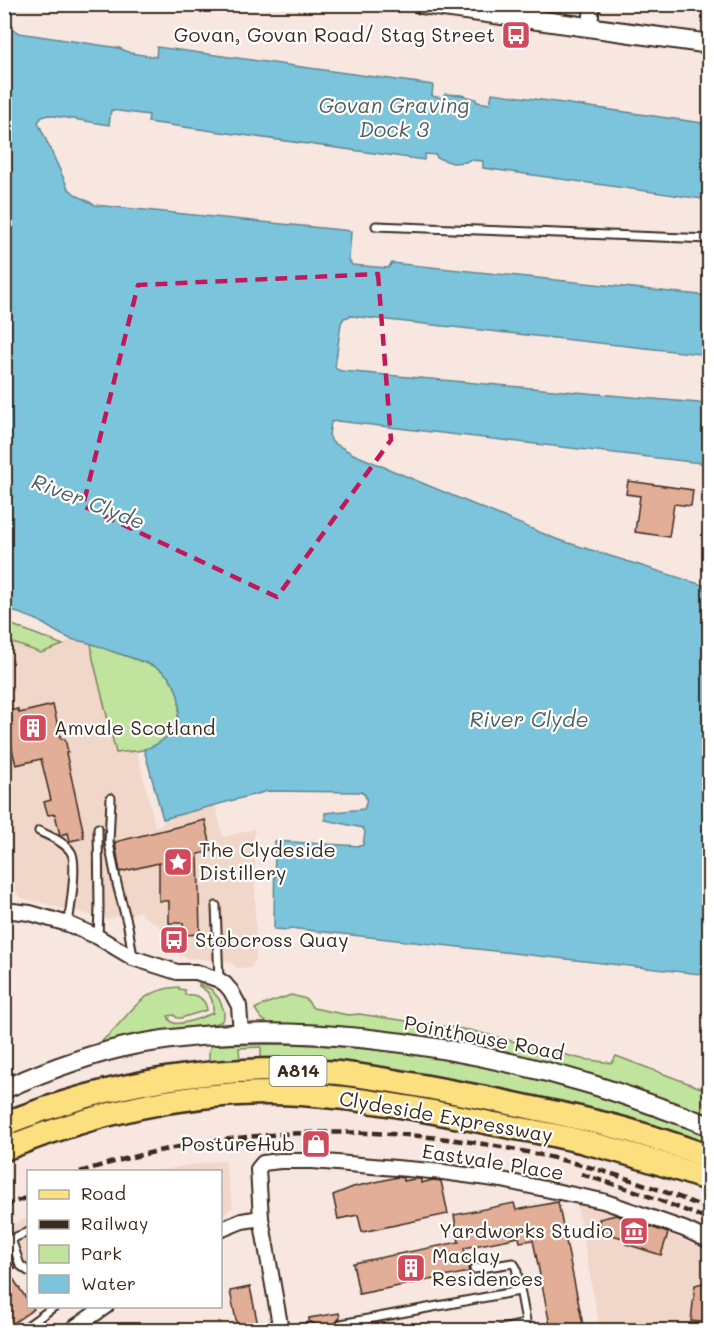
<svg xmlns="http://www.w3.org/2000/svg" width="714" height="1335" font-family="Mali,sans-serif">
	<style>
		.built { fill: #f1d6ca }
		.green { fill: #c0e39d; stroke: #7e865e; stroke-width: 1.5 }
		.water { fill: #7bc4dc; stroke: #618690; stroke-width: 1.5 }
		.building { fill: #e3ae98; stroke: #3b2a1e; stroke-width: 1.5 }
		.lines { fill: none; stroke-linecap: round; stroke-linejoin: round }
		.service-casing { stroke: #3b2a1e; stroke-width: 11 }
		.minor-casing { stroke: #3b2a1e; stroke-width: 18 }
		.tertiary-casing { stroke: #3b2a1e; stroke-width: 22 }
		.primary-casing { stroke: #3b2a1e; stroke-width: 27 }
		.service { stroke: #fff; stroke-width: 7 }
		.minor { stroke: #fff; stroke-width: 14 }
		.tertiary { stroke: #fff; stroke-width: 18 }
		.primary { stroke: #fce080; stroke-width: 22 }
		.rail { stroke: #3b2a1e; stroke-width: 4.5; stroke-dasharray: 9 4.5; stroke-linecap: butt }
		.marked { fill: none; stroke: #c2185b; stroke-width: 4.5; stroke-dasharray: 12 8; stroke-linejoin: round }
		.labels { text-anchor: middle; stroke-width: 4.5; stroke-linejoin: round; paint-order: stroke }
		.shield { fill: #fff; stroke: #766a62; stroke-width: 1.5 }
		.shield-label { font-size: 18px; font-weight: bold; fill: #3b2a1e }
		.poi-label { font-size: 20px; fill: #3b2a1e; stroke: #fff; text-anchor: start }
		.street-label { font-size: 20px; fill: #3b2a1e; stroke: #fff }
		.water-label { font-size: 21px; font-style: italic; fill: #516060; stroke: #fff }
	</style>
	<rect width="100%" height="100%" fill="#f7e7e0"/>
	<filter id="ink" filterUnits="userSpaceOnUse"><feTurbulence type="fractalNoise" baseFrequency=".0167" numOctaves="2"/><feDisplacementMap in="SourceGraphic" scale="12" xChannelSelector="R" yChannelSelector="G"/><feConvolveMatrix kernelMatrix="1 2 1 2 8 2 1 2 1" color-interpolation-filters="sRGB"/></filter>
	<g filter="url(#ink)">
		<g class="built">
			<path d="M70,639l21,4 2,16 23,94 21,-2 18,75 9,-2 -1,-5 52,-14 8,32 31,-8 2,129 -5,10h-14l-8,-7 -42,-3 -9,-5 -19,-27 -15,-10 -4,-5 -33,8 -85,-21 -6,-7 -3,-13 -1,-72 -8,-38v-128l37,13 22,-8z"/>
			<path d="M225,1160l8,48 -12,8 -1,-44 -60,-1 18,-4z"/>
			<path d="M576,1200l93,29 -1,5 34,14 7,5v77h-109z"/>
			<path d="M28,1217v59l-23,-37v-11z"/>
		</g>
		<g class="green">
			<path d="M5,622l58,23 -22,8 -36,-13z"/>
			<path d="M91,643l65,24c30,16 32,60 1,78 -13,7 -27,6 -41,8l-23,-94z"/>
			<path d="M199,984l12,5 8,10 5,12v6l-3,5 -16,4 -23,2 -46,7 -39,10c31,-22 37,-56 82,-58v2l6,1v5c11,-1 20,2 22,15l-26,8h-4l-3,-3 -6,1c2,4 2,6 6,7 8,3 31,-7 39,-10 1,-13 -3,-21 -14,-27z"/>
			<path d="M291,995l15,4 7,9 35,7 11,-1 110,16 113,29 30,4 4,-7 93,35v27l-204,-65 -37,-8 -36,-7 -74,-8 -88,-5 -9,-7 -6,-9c11,-7 24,-9 36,-14z"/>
			<path d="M291,1044c93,3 185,17 275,42 46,13 90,30 135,46l5,6 3,1v7l-298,-74 -35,-6 -27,-2 -88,-3v-14l-22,1 1,13 -31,1v-12l3,-5z"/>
		</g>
		<path class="water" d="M4,25l15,8 100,15 11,5 26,4 1,-10 276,38 -1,11 10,2 3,-4 16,1 15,4 1,3 13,2 2,-11 217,31v76l-226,-32v-7l-14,-1 -3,2 -13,1 -16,-5 -1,-3 -11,-1 -1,6 -276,-38 1,-7 -38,-5 -2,15 -61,-10 -6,2 -4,5 30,66 8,7 19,10 256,26 -2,29 3,5 36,3 4,-5 317,33v59l-358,-39 -7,2 -3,5 -6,44 3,3 4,1 367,33v60l-372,-43 -6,1 -2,13 3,7 21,12 203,85 153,48v388l-420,-47 -1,2 -14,-1 1,-88 85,5 3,-1 2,-13 -2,-4 -38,-8v-7l39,-4c3,-6 4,-14 -3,-17l-93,-1 -105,28 -19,-70c16,-4 27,-13 33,-29 6,-17 0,-38 -15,-49 -14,-10 -35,-14 -51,-20 -7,-2 -14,-6 -22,-8 -6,-2 -12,-2 -18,-4 -13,-4 -24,-14 -36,-20 -10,-4 -21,-7 -30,-11z"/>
		<g class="building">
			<path d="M628,481l65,9 -2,16 -17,-2 -5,33 -34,-5 5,-36 -14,-2z"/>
			<path d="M53,705l8,34h4l3,13 -2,1 17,77h-1l2,8 -14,3 -2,-8 -8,2 -5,-21 -7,1 -4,-13 7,-2 -10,-41 -25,6 -12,-48v-5l14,-3 1,4z"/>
			<path d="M205,820l7,31 -14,3 2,80 -16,1 -1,-12h-14v-22h-10v-38l-39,9 -5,-30z"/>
			<path d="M398,1177l6,1v3l10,-2h7v4l12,-3 8,1 7,33 -86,18 -4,-17 -20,4 -5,-24 20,-8z"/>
			<path d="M558,1202l26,128h-33l-18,-90 -13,2 -1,-5 -55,11 5,24 -110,22 -6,-31 106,-21 -5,-27 60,-12 2,7z"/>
			<path d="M616,1215l52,18 -7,22 -35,-11 1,-5 -15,-4 -10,2 -3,-18z"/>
			<path d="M10,1254l5,14 -7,3 20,30v5h4l2,3 -30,20v-72z"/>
			<path d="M710,1281v42l-19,-2 4,-36z"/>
			<path d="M250,1287l9,43h-21l-8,-39z"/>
			<path d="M339,1313l1,5 -4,4v4l1,2 5,2h-28l1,-6 -6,-3v-3z"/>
		</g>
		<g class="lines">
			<g class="service-casing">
				<g id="service">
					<path d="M376,226l334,13"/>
					<path d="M111,798l-2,45 8,41 11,42 5,31"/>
					<path d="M39,831c10,5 26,11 32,21 7,11 -1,58 -3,72"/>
					<path d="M216,906l3,74"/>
					<path d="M98,937l1,-29 -1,-80"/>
					<path d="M28,1232l-17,7 9,26 8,6"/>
					<path d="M474,1269l39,-6 3,4 10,54 -2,3 -22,5"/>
					<path d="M341,1324l178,-33"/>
					<path d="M22,1330l33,-24"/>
					<path d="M288,1330l22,-3"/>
				</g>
			</g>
			<g class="minor-casing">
				<g id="minor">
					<path d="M590,27l2,-23"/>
					<path d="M4,910l26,3 38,11 30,13 35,21 44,14h19l23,8 6,4 6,7 8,15 2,28"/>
					<path d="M220,1230l22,-9 19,-3"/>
					<path d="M71,1330l35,-24"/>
					<path d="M281,1330l-20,-112 -3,-49 5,-6 17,-2h33l130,11 59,8 101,21 81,28 26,12"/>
				</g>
			</g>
			<g class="tertiary-casing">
				<g id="tertiary">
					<path d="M422,4l288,40"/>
					<path d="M4,1089c43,-19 88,-36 134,-45 144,-26 312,-2 452,40 40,12 80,27 120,42"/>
				</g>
			</g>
			<g class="primary-casing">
				<g id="primary">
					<path d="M4,1124c106,-42 221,-62 334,-51 53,6 105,17 157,27 32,7 65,13 97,21 40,9 79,22 118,36"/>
					<path d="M4,1149c95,-38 195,-61 297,-55 62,4 124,16 184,28 34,7 69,12 103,21 41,10 82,23 122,37"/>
				</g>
			</g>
			<use href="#service" class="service"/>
			<use href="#minor" class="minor"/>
			<use href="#tertiary" class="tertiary"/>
			<use href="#primary" class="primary"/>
			<g class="rail">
				<path d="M80,1172c204,-66 434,-47 630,38"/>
				<path d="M581,1174l57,18 72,28"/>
				<path d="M4,1206l24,-9"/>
			</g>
		</g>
	</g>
	<path class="marked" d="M378,274l13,166 -114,157 -194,-91 55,-221z"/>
	<defs>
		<g id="bus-square" transform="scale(1.5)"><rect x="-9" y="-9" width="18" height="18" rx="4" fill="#d1495b" stroke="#fff"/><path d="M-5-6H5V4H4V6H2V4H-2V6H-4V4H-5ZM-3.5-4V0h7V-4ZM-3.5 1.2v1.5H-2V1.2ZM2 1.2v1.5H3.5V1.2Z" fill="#fff"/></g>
		<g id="building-square" transform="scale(1.5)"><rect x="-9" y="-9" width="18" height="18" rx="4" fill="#d1495b" stroke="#fff"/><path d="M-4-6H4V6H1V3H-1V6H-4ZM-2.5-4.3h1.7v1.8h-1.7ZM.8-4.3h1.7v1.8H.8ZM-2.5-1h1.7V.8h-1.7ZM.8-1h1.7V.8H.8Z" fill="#fff"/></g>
		<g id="sight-square" transform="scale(1.5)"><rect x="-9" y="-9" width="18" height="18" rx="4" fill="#d1495b" stroke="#fff"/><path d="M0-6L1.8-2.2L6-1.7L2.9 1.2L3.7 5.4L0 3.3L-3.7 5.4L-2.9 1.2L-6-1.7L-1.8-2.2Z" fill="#fff"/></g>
		<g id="shop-square" transform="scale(1.5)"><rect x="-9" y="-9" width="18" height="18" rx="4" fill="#d1495b" stroke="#fff"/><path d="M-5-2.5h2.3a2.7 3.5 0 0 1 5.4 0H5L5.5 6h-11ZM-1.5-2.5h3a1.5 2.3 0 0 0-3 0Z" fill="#fff"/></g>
		<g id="museum-square" transform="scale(1.5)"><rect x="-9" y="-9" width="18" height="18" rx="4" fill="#d1495b" stroke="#fff"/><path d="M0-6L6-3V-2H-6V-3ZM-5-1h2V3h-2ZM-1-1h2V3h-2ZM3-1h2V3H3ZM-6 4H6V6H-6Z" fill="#fff"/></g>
	</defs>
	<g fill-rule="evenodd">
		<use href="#bus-square" x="516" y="35"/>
		<use href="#building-square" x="33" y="728"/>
		<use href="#sight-square" x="178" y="862"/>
		<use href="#bus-square" x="174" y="940"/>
		<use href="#shop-square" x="316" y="1144"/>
		<use href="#museum-square" x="634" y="1231"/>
		<use href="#building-square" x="411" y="1268"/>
	</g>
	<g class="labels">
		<rect class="shield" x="269.5" y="1056" width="57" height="30" rx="4.5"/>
		<g class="shield-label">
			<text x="298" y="1077">A814</text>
		</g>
		<g class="poi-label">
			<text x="495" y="42" text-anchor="end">Govan, Govan Road/ Stag Street</text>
			<text x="54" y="735">Amvale Scotland</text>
			<text x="199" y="857">The Clydeside<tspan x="199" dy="23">Distillery</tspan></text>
			<text x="195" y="947">Stobcross Quay</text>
			<text x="295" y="1151" text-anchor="end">PostureHub</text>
			<text x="613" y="1238" text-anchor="end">Yardworks Studio</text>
			<text x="432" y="1263">Maclay<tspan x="432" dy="23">Residences</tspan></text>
		</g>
		<g class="street-label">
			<text transform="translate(484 1038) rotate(11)" y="7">Pointhouse Road</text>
			<text transform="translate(446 1117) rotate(10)" y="7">Clydeside Expressway</text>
			<text transform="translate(493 1162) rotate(9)" y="7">Eastvale Place</text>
		</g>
		<g class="water-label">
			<text x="394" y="113">Govan Graving<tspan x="394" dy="24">Dock 3</tspan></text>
			<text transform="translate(88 502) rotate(21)" y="7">River Clyde</text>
			<text x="529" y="727">River Clyde</text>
		</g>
	</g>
	<rect width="714" height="1335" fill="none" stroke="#fff" stroke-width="24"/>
	<rect x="12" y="12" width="690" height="1311" fill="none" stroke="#3b2a1e" stroke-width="2" filter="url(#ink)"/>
	<rect x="27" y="1170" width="195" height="138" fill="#ffffff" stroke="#b1aaa5" stroke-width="1.5"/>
	<rect x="39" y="1190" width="30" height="9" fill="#fce080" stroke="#b1aaa5" stroke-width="1.5"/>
	<text x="81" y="1200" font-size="18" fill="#3b2a1e">Road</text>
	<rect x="39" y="1220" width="30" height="9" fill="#3b2a1e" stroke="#b1aaa5" stroke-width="1.5"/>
	<text x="81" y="1230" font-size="18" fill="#3b2a1e">Railway</text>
	<rect x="39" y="1245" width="30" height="18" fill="#c0e39d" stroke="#b1aaa5" stroke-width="1.5"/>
	<text x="81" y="1260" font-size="18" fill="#3b2a1e">Park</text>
	<rect x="39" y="1275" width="30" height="18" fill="#7bc4dc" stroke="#b1aaa5" stroke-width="1.5"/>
	<text x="81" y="1290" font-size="18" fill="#3b2a1e">Water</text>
</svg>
